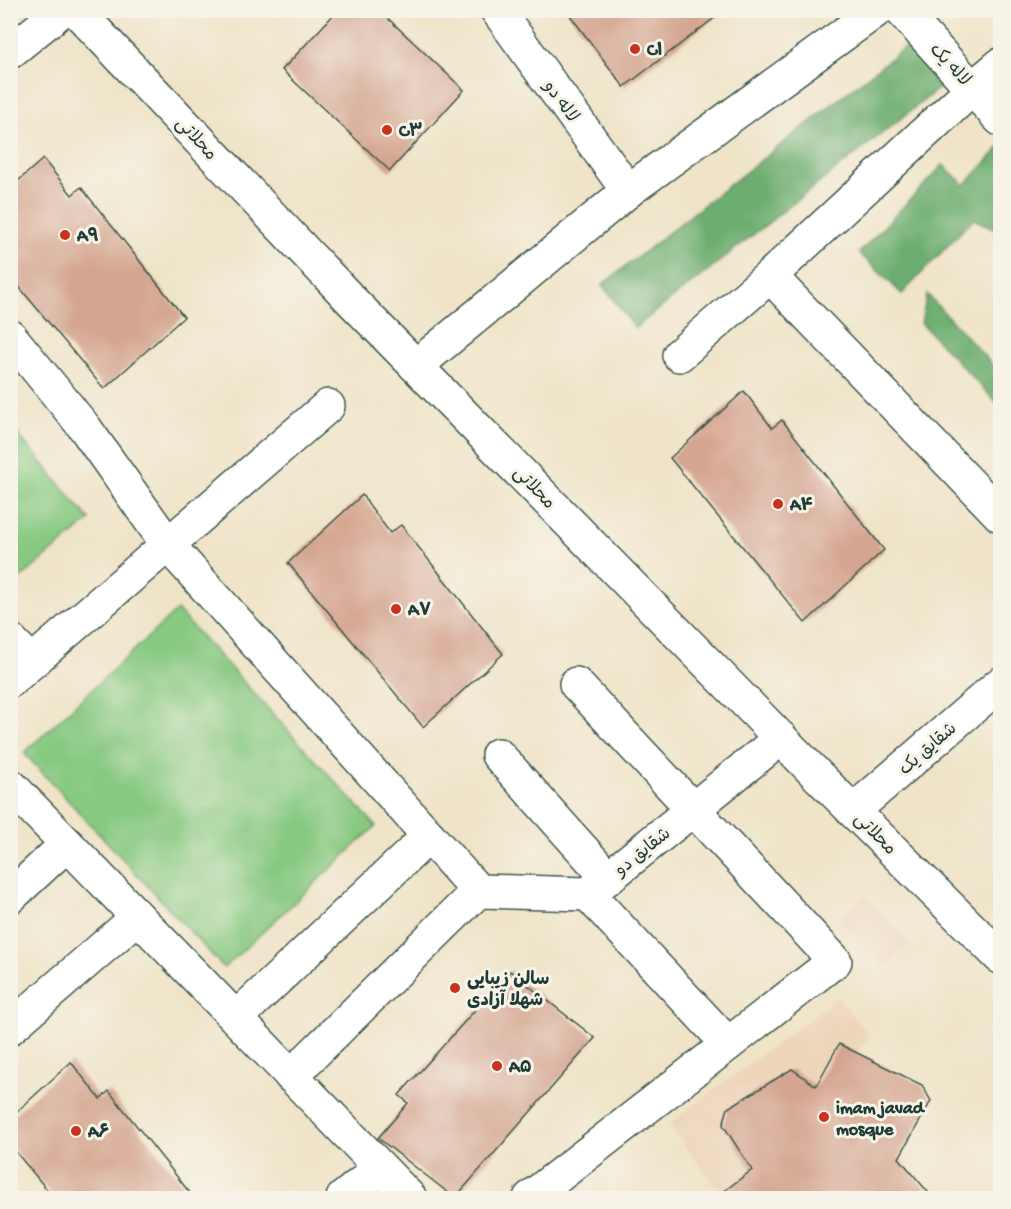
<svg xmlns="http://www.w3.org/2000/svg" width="1011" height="1209" font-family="'Gochi Hand','Playpen Sans Arabic',sans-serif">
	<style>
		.built { fill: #eed6bb }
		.green { fill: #87c981; stroke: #53835a; stroke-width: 1.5 }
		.forest { fill: #6dad6f; stroke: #467552; stroke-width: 1.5 }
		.building { fill: #d4a590 }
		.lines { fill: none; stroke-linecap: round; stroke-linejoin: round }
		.street-casing { stroke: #3e564a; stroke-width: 36 }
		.secondary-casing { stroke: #3e564a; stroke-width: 36 }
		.street { stroke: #fff; stroke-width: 33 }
		.secondary { stroke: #fff; stroke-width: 33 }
		.poi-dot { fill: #c8321e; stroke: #f7f3e8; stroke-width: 2 }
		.labels { text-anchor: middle; stroke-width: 6; stroke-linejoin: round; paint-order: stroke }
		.poi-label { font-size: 18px; font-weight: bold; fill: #1f3d34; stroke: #f7f3e8; text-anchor: start }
		.street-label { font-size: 18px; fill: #1f3d34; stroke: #f7f3e8 }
	</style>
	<rect width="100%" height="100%" fill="#f7f3e8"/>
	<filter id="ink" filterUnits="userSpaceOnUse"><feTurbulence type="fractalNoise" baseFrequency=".0167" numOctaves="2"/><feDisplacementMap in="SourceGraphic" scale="12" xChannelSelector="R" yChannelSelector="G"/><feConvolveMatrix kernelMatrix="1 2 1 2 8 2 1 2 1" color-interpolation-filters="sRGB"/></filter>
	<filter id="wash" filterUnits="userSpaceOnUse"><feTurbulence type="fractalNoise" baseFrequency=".008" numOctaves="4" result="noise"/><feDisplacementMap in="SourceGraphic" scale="24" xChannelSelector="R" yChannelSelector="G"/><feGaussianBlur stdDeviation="1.35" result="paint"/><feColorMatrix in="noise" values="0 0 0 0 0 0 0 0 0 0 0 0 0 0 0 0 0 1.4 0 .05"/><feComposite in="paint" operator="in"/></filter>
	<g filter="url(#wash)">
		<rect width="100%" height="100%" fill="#efe4c8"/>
		<g class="built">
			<path d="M864,895l45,49 -25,24 -45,-48z"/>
			<path d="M838,997l31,38 -11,18 -19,-8 -23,41 -24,-17 -64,39 -5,17 29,45 -31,23 -46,-60 -5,-10z"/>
		</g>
		<g class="green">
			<path d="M10,425l80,95 -79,66h-1z"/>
			<path d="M177,610l199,216 -152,142 -200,-215z"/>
		</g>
		<g class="forest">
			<path d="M914,40l33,42 -312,246 -33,-43z"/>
			<path d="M1000,147v84l-27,-12 -71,75 -43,-41 84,-88 22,20z"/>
			<path d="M927,294l73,79v33l-79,-83z"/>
		</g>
		<g id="blocks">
			<g class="building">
				<path d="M338,10h41l85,80 -74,81 -108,-101z"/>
				<path d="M566,10h159l-101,77z"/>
				<path d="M43,159l29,36 9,-8 103,130 -80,72 -94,-113v-88z"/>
				<path d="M744,391l28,37 10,-8 102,130 -79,73 -135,-165z"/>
				<path d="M362,495l28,38 11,-8 102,129 -80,73 -135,-164z"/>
				<path d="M510,971l85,67 -140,160 -77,-60 30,-35 -9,-8z"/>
				<path d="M839,1044l83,41 9,16 -32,57 34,40h-218l37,-28 -29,-45 5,-17 64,-39 24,17z"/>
				<path d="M71,1062l29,37 9,-8 85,107h-140l-44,-53v-27z"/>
			</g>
		</g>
	</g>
	<g filter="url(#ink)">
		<use href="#blocks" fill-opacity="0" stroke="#3e564a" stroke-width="1.5"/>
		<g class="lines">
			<g class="street-casing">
				<g id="street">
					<path d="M497,10l131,181"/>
					<path d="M901,10l99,109"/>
					<path d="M10,52l52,-42"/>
					<path d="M770,276l230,239"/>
					<path d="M10,336l75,92 83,117 310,346"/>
					<path d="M679,355l91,-79 203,-188 27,-23"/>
					<path d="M416,366l212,-175 249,-181"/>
					<path d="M10,640l22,22"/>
					<path d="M10,681l318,-275"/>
					<path d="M498,755l110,123"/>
					<path d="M10,785l400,413"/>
					<path d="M853,811l147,-127"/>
					<path d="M478,891l110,3 193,-156"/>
					<path d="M588,894l140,150"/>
					<path d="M10,897l57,-53"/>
					<path d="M236,1018l193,-182"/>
					<path d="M10,1028l128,-111"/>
					<path d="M291,1076l187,-185"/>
					<path d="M343,1198l37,-30"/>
					<path d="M530,1198l305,-237 -259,-277"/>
				</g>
			</g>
			<g class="secondary-casing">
				<path id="secondary" d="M76,10l276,291 463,472 185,184"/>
			</g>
			<use href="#street" class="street"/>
			<use href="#secondary" class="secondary"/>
		</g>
	</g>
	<g class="poi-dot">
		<circle cx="635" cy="49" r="6"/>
		<circle cx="387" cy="130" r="6"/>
		<circle cx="65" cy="235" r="6"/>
		<circle cx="778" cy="504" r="6"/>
		<circle cx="396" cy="609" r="6"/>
		<circle cx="455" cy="988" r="6"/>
		<circle cx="497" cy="1066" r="6"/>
		<circle cx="824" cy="1117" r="6"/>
		<circle cx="76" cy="1131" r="6"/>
	</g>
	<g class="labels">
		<g class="poi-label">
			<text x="647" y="55">C۱</text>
			<text x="399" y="136">C۳</text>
			<text x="77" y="241">A۹</text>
			<text x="790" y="510">A۴</text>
			<text x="408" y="615">A۷</text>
			<text x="467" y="984">سالن زیبایی<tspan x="467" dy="21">شهلا آزادی</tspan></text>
			<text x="509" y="1072">A۵</text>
			<text x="836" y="1113">imam javad<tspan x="836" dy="21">mosque</tspan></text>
			<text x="88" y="1137">A۶</text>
		</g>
		<g class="street-label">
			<text transform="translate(951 64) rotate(47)" y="6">لاله یک</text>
			<text transform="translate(562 101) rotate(54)" y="6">لاله دو</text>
			<text transform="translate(197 138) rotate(47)" y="6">محلاتی</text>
			<text transform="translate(535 487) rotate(46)" y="6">محلاتی</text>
			<text transform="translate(927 748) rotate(-41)" y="6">شقایق یک</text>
			<text transform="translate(876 833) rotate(45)" y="6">محلاتی</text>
			<text transform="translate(642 851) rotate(-39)" y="6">شقایق دو</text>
		</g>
	</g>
	<rect width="1011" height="1209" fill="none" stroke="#f7f3e8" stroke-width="36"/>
</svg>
